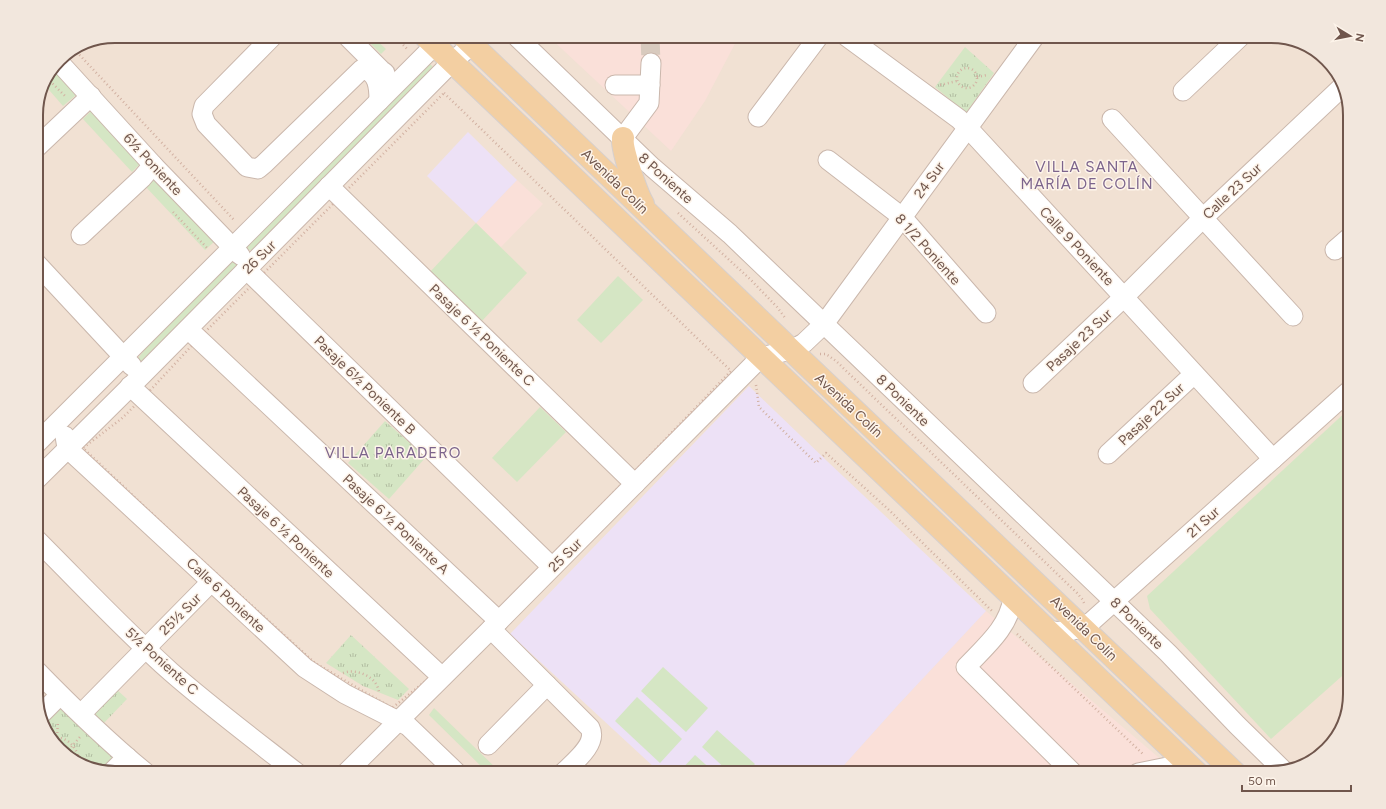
<svg xmlns="http://www.w3.org/2000/svg" width="1386" height="809" font-family="Figtree,sans-serif">
	<style>
		.residential { fill: #f1e1d3 }
		.commercial { fill: #fae0d9 }
		.education { fill: #ede1f6 }
		.grass { fill: #d5e6c4 }
		.park { fill: url(#park-tufts) }
		.lines { fill: none; stroke-linecap: round; stroke-linejoin: round }
		.minor-tunnel { stroke: #d8cabe; stroke-width: 19; stroke-dasharray: 19 10; stroke-linecap: butt }
		.minor-casing { stroke: #cab7ac; stroke-width: 21 }
		.major-casing { stroke: #d7d0cd; stroke-width: 24 }
		.path { stroke: #d2b1a2; stroke-width: 2.5; stroke-dasharray: 1 3; stroke-linecap: butt }
		.minor { stroke: #fff; stroke-width: 19 }
		.major { stroke: #f3cfa2; stroke-width: 22 }
		.labels { text-anchor: middle; stroke-width: 3; stroke-linejoin: round; paint-order: stroke }
		.street-label { font-size: 14px; fill: #70564c; stroke: #fdf4ea }
		.neighbourhood-label { font-size: 15px; letter-spacing: 1px; fill: #7c648c; stroke: #fdf4ea }
		.rim { fill: none; stroke: #70564c; stroke-width: 2 }
	</style>
	<defs>
		<pattern id="park-tufts" width="24" height="20" patternUnits="userSpaceOnUse"><rect width="24" height="20" fill="#d5e6c4"/><path d="M3 7l-1-3M5 7V3M7 7l1-3M15 17l-1-3M17 17v-4M19 17l1-3" fill="none" stroke="#b1bda1"/></pattern>
	</defs>
	<rect width="100%" height="100%" fill="#faf0e4"/>
	<path class="residential" d="M115,36h1156l39,11 27,24 13,39v584l-11,39 -28,29 -40,11h-1156l-39,-11 -27,-24 -13,-39v-589l6,-25 17,-26 26,-17z"/>
	<g class="commercial">
		<path d="M548,36h191l-34,65 -34,50z"/>
		<path d="M517,180l26,24 -42,43 -25,-24z"/>
		<path d="M986,611l191,162h-340l62,-69z"/>
	</g>
	<g class="education">
		<path d="M468,132l49,48 -41,43 -49,-47z"/>
		<path d="M749,386l78,75 159,150 -87,93 -62,69h-186l4,-5 -145,-134z"/>
	</g>
	<g class="grass">
		<path d="M363,36h9l14,13 -5,5z"/>
		<path d="M429,63l4,4 -7,11 -174,172h-5l-2,-7z"/>
		<path d="M53,69l23,26 -13,11 -20,-23z"/>
		<path d="M92,110l49,53 -9,9 -49,-53z"/>
		<path d="M156,177l59,64 -10,9 -60,-64z"/>
		<path d="M476,223l51,50 -46,49 -52,-49z"/>
		<path d="M231,258l8,2 2,8 -102,98 -1,-8 32,-40z"/>
		<path d="M618,276l25,24 -42,43 -24,-23z"/>
		<path d="M540,407l26,25 -49,50 -25,-24z"/>
		<path d="M1350,408v261l-79,70 -121,-130 -3,-13z"/>
		<path d="M663,667l45,41 -22,24 -45,-41z"/>
		<path d="M637,697l45,42 -22,24 -45,-42z"/>
		<path d="M434,708l67,65h-13l-59,-58z"/>
		<path d="M717,730l38,34 -9,9h-16l-28,-26z"/>
		<path d="M695,755l20,18h-34l-2,-1z"/>
	</g>
	<g class="park">
		<path d="M965,47l29,26 -28,40 -31,-26z"/>
		<path d="M385,421l41,36 -37,42 -41,-36z"/>
		<path d="M351,635l58,54 -11,11 -35,-14 -37,-23z"/>
		<path d="M115,688l12,11 -25,26 -12,-13z"/>
		<path d="M61,707l55,51 -12,12 -28,-8 -27,-24 -4,-14z"/>
	</g>
	<g class="lines">
		<path class="minor-tunnel" d="M650,36l1,27"/>
		<g class="minor-casing">
			<g id="minor">
				<path d="M273,36l-69,70 -2,8 4,10 41,43 11,2 6,-5 98,-95c16,3 17,18 17,32"/>
				<path d="M347,36l34,34 4,3"/>
				<path d="M516,36l136,131 78,67 438,419 69,72 46,45"/>
				<path d="M846,36l113,83 9,9 305,331"/>
				<path d="M58,61l95,104 87,90"/>
				<path d="M615,85h35"/>
				<path d="M1183,91l58,-55"/>
				<path d="M758,117l61,-81"/>
				<path d="M1112,119l181,197"/>
				<path d="M623,138l26,-35 2,-40"/>
				<path d="M36,148l55,-52"/>
				<path d="M828,160l74,57 84,96"/>
				<path d="M329,186l306,298"/>
				<path d="M81,235l61,-57 11,-13"/>
				<path d="M1335,250l15,-13"/>
				<path d="M36,263l96,103"/>
				<path d="M246,269l306,298"/>
				<path d="M188,329l311,292"/>
				<path d="M1033,383l91,-86 79,-79 139,-131"/>
				<path d="M130,386l312,291"/>
				<path d="M65,436l2,12 238,220 40,26 63,32 49,47"/>
				<path d="M36,444l408,-408"/>
				<path d="M1108,454l86,-80"/>
				<path d="M36,480l106,-105 310,-313 30,-26"/>
				<path d="M36,539c45,45 88,91 135,133 40,35 84,68 126,101"/>
				<path d="M1013,598c-4,29 -27,48 -47,69l107,106"/>
				<path d="M491,629l99,99c8,16 -16,34 -27,45"/>
				<path d="M1047,630c16,3 31,2 44,-8l259,-232"/>
				<path d="M36,670c35,36 71,71 110,103"/>
				<path d="M41,714l19,-19"/>
				<path d="M81,714l130,-132"/>
				<path d="M488,745l59,-60"/>
				<path d="M112,772l15,-15"/>
				<path d="M346,773l153,-152 262,-264 30,-7 13,-7 20,-19 211,-288"/>
				<path d="M1138,773l49,-10"/>
			</g>
		</g>
		<g class="major-casing">
			<g id="major">
				<path d="M425,36l772,737"/>
				<path d="M463,36l328,314 444,423"/>
				<path d="M623,138c-2,10 14,56 20,66"/>
			</g>
		</g>
		<g class="path">
			<path d="M395,36l13,14"/>
			<path d="M74,49l161,172"/>
			<circle cx="967" cy="78" r="10"/>
			<path d="M977,77l10,-2"/>
			<path d="M47,78l19,19"/>
			<path d="M940,85l17,-4"/>
			<path d="M444,93l287,278 -103,107 -191,194 -45,36 -77,-45 -131,-119 -101,-96 38,-29 22,-21 55,-59z"/>
			<path d="M173,212l35,37"/>
			<path d="M678,213l72,66 27,28 9,12"/>
			<path d="M820,354h6l10,7 241,232 5,6 2,4"/>
			<path d="M756,385l3,22 57,56 10,-10 63,57 104,102"/>
			<path d="M1017,634l127,121"/>
			<path d="M343,673c14,-5 35,4 36,20"/>
			<path d="M49,737c17,-2 29,9 30,26"/>
			<path d="M57,737l1,-16"/>
			<path d="M66,753l14,-16"/>
			<path d="M92,767l5,-2"/>
		</g>
		<use href="#minor" class="minor"/>
		<use href="#major" class="major"/>
	</g>
	<g class="labels">
		<g class="street-label">
			<text transform="translate(153 164) rotate(47)" y="5">6½ Poniente</text>
			<text transform="translate(666 178) rotate(42)" y="5">8 Poniente</text>
			<text transform="translate(929 180) rotate(-54)" y="5">24 Sur</text>
			<text transform="translate(615 181) rotate(44)" y="5">Avenida Colín</text>
			<text transform="translate(1232 191) rotate(-43)" y="5">Calle 23 Sur</text>
			<text transform="translate(1077 246) rotate(47)" y="5">Calle 9 Poniente</text>
			<text transform="translate(928 249) rotate(48)" y="5">8 1/2 Poniente</text>
			<text transform="translate(259 257) rotate(-45)" y="5">26 Sur</text>
			<text transform="translate(482 335) rotate(44)" y="5">Pasaje 6 ½ Poniente C</text>
			<text transform="translate(1079 340) rotate(-43)" y="5">Pasaje 23 Sur</text>
			<text transform="translate(365 385) rotate(44)" y="5">Pasaje 6½ Poniente B</text>
			<text transform="translate(903 400) rotate(44)" y="5">8 Poniente</text>
			<text transform="translate(849 405) rotate(43)" y="5">Avenida Colín</text>
			<text transform="translate(1151 414) rotate(-43)" y="5">Pasaje 22 Sur</text>
			<text transform="translate(1203 522) rotate(-42)" y="5">21 Sur</text>
			<text transform="translate(396 524) rotate(43)" y="5">Pasaje 6 ½ Poniente A</text>
			<text transform="translate(286 532) rotate(43)" y="5">Pasaje 6 ½ Poniente</text>
			<text transform="translate(565 555) rotate(-45)" y="5">25 Sur</text>
			<text transform="translate(226 595) rotate(43)" y="5">Calle 6 Poniente</text>
			<text transform="translate(180 614) rotate(-45)" y="5">25½ Sur</text>
			<text transform="translate(1137 623) rotate(44)" y="5">8 Poniente</text>
			<text transform="translate(1084 628) rotate(44)" y="5">Avenida Colín</text>
			<text transform="translate(162 661) rotate(42)" y="5">5½ Poniente C</text>
		</g>
		<g class="neighbourhood-label">
			<text x="1087" y="172">VILLA SANTA<tspan x="1087" dy="17">MARÍA DE COLÍN</tspan></text>
			<text x="393" y="458">VILLA PARADERO</text>
		</g>
	</g>
	<path d="M0 0H1386V809H0ZM115 43H1271A72 72 0 0 1 1343 115V694A72 72 0 0 1 1271 766H115A72 72 0 0 1 43 694V115A72 72 0 0 1 115 43Z" fill="#f2e7dd" fill-rule="evenodd"/>
	<path class="rim" d="M115 43H1271A72 72 0 0 1 1343 115V694A72 72 0 0 1 1271 766H115A72 72 0 0 1 43 694V115A72 72 0 0 1 115 43Z"/>
	<g transform="translate(1350 36) rotate(100)" stroke="#fdf4ea" stroke-width="3" paint-order="stroke">
	<path d="M0-3L7 15L0 10L-7 15Z" fill="#70564c"/>
	<text y="-6" font-size="11" font-weight="bold" text-anchor="middle" fill="#70564c">N</text>
	</g>
	<path d="M1242 785v6h109v-6" fill="none" stroke="#70564c" stroke-width="2"/>
	<text x="1248" y="785" font-size="12" fill="#70564c" stroke="#fdf4ea" stroke-width="3" paint-order="stroke">50 m</text>
</svg>
